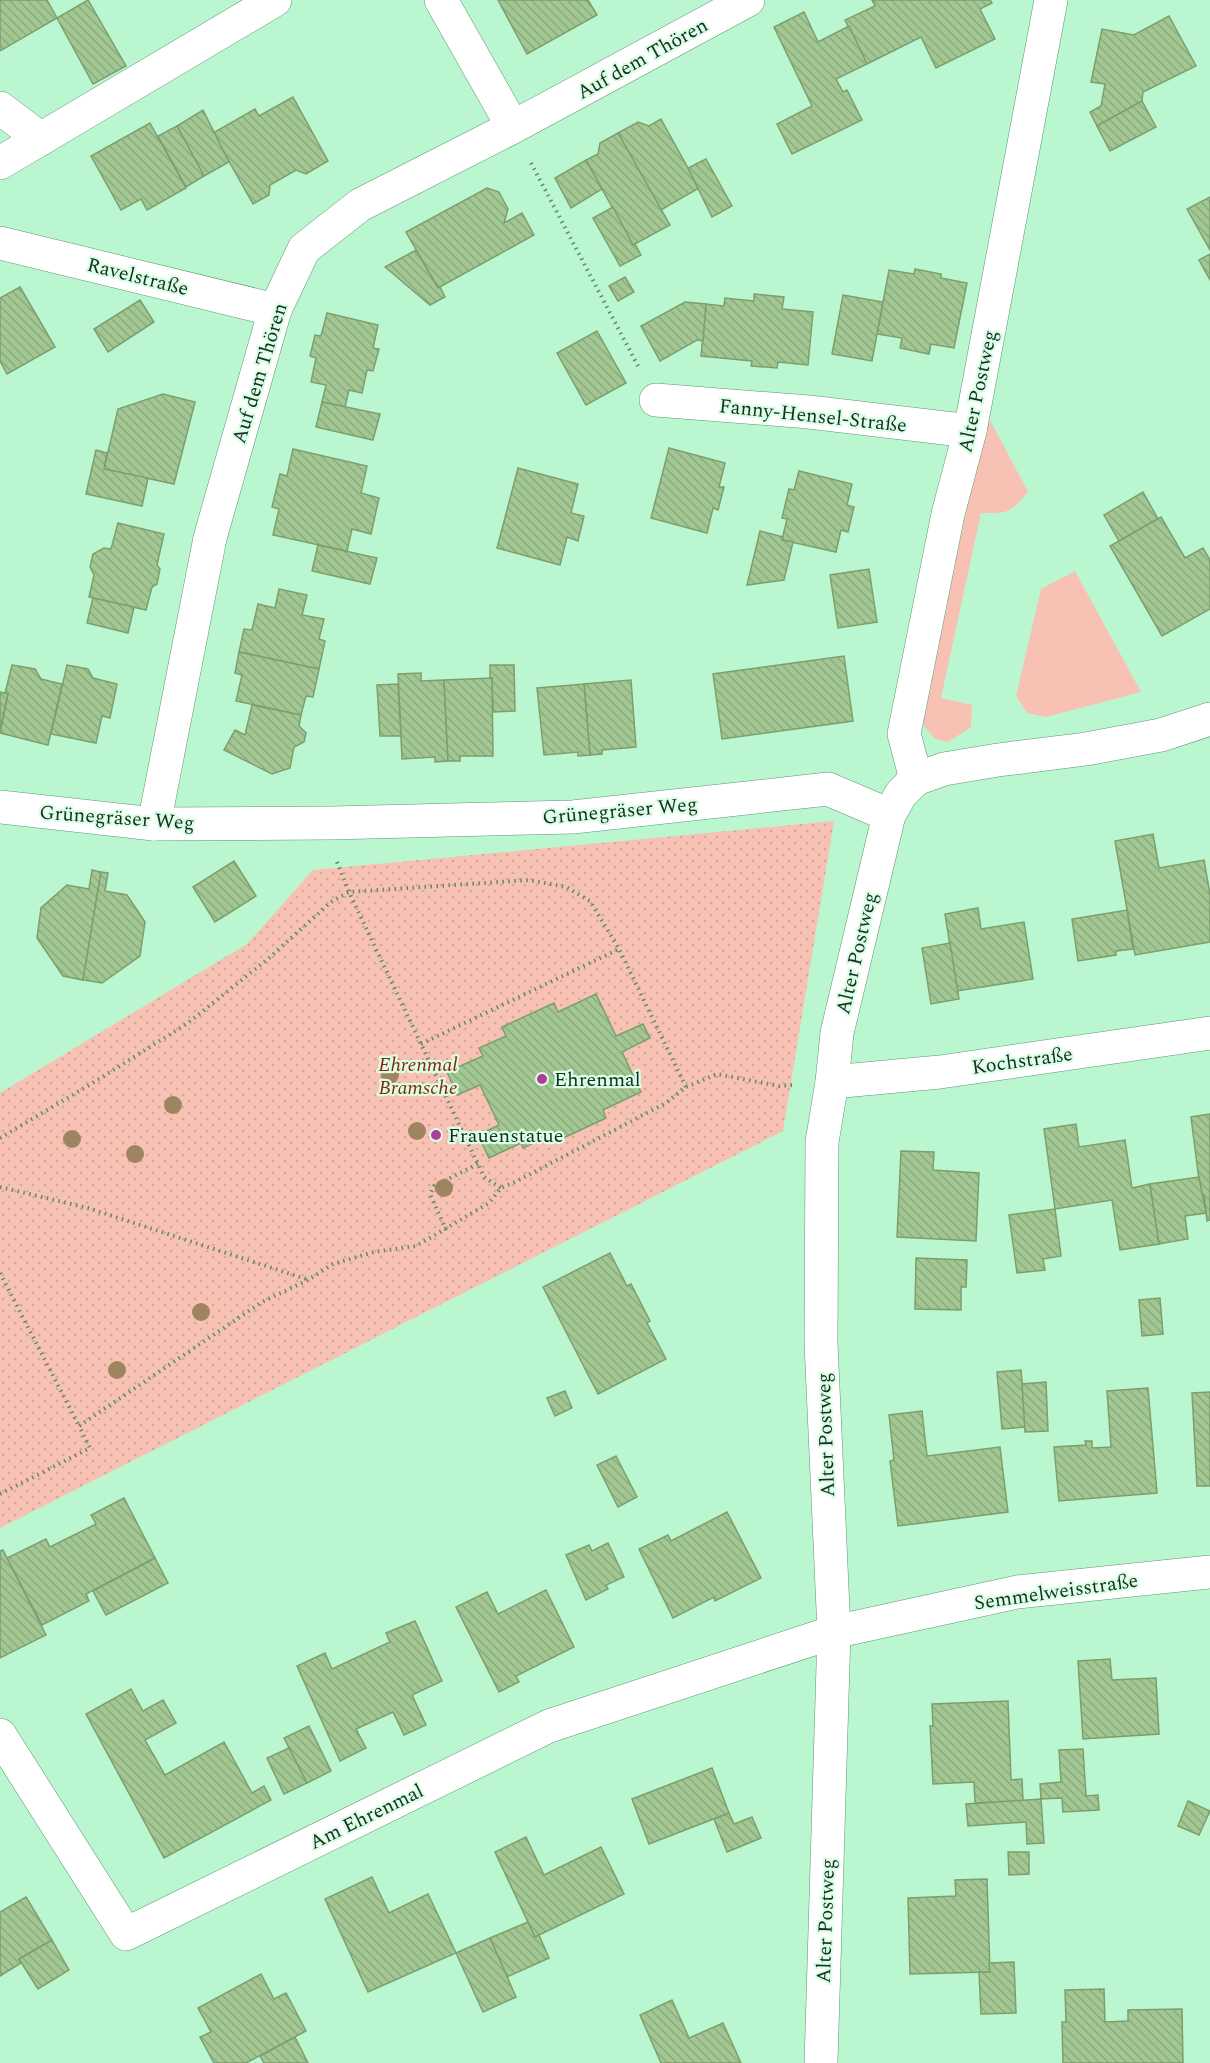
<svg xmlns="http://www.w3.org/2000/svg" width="1210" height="2063" font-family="Spectral,serif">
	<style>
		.grass { fill: #f7c2b3 }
		.park { fill: url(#park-dots) }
		.building { fill: url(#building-back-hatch); stroke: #7c9f6d; stroke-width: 1.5 }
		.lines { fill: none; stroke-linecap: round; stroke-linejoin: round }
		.street-casing { stroke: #5d9673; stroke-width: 34 }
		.path { stroke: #60896f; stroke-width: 4; stroke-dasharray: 1.5 4.5; stroke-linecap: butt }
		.street { stroke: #fff; stroke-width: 33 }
		.tree { fill: #9e8460 }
		.poi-dot { fill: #af3e9a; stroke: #dafee6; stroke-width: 2 }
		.labels { text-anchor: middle; stroke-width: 4.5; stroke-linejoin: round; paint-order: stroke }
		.street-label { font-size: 20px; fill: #172f20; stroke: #dafee6 }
		.park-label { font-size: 20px; font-style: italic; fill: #882504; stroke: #dafee6 }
		.poi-label { font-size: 20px; fill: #172f20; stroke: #dafee6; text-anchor: start }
	</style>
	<defs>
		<pattern id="park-dots" width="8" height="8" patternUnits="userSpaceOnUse" patternTransform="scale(1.5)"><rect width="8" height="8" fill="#f7c2b3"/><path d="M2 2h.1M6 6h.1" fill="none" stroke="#d3a79a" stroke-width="1.8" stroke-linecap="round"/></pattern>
		<pattern id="building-back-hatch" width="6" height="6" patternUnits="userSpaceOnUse" patternTransform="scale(1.5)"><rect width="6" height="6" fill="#a3c793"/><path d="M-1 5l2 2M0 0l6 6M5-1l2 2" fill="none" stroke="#8cab7e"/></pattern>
	</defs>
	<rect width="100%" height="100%" fill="#baf7d0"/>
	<g class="grass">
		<path d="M990,420l38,72c-19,22 -19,21 -47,21l-40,185 31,7 -1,22 -23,15 -13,-3 -15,-18 52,-236z"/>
		<path d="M1075,571l66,121 -95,25 -19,-4 -11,-17 25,-107z"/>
	</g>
	<path class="park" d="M834,821l-51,310 -783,397v-435l247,-149 66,-74z"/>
	<g class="building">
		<path d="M0,0h47l10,18 -57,33z"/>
		<path d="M88,0l38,66 -33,18 -36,-66z"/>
		<path d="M498,0h90l9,15 -70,39z"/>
		<path d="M872,0h118l2,3 -12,6 15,30 -59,29 -15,-31 -54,27 -22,-44 30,-14z"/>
		<path d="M804,12l14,30 31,-16 18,38 -31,15 7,13 4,-2 15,30 -70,34 -15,-30 35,-18 -38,-79z"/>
		<path d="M1169,16l27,50 -53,26 -1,9 -45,25 -7,-14 11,-6 4,-22 -14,-2 11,-53 32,6z"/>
		<path d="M293,97l35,64 -22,13 -10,-4 -26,15 -1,10 -16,9 -40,-71 42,-24 4,7z"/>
		<path d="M1142,101l14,26 -46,24 -13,-25z"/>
		<path d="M203,110l26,52 -25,14 -27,-50z"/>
		<path d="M661,119l38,69 -38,22 -43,-77 20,-11 11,4z"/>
		<path d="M150,123l36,65 -39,22 -6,-11 -20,11 -30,-54z"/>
		<path d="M177,126l27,50 -18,11 -28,-51z"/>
		<path d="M618,133l52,92 -37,20 -47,-85 12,-6 2,-11z"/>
		<path d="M706,159l26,47 -20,11 -24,-49z"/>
		<path d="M586,160l16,29 -31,19 -16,-30z"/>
		<path d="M487,188l12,4 9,17 -4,14 18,-10 12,22 -96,53 -32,-56z"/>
		<path d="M1210,197v53l-23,-41z"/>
		<path d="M613,207l20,38 2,-1 6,11 -21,11 -27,-48z"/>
		<path d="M416,250l22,38 2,-1 5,10 -15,8 -45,-38z"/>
		<path d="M1210,254v26l-11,-20z"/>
		<path d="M915,269l26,5v4l26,5 -13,65 -23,-4 -2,10 -29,-6 2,-10 -25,-4 12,-64 25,4z"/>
		<path d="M625,277l9,15 -16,9 -9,-15z"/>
		<path d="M20,287l35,60 -48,27 -7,-13v-63z"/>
		<path d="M754,294l30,3 -2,12 31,3 -5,53 -30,-3 -1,6 -26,-2 1,-5 -51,-5 5,-52 18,2 1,-8 29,3z"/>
		<path d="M843,295l40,7 -11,59 -40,-7z"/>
		<path d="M140,300l14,22 -46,30 -14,-23z"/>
		<path d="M685,302l21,2 -3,37 -6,-1 -37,21 -19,-35z"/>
		<path d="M327,313l51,12 -5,23 6,1 -6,22 -6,-1 -5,23 -13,-3 -4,17 -23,-5 4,-17 -15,-3 5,-24 -6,-2 5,-21 6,1z"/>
		<path d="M597,331l29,52 -40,22 -29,-52z"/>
		<path d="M163,394l32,8 -21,82 -70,-15 14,-60z"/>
		<path d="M322,402l58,12 -7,26 -57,-13z"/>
		<path d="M669,448l56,15 -6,24h5l-6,23 -5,-2 -6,25 -56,-15z"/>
		<path d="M293,449l74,17 -6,27 18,5 -8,36 -19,-5 -5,22 -74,-16 6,-26 -7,-2 8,-33 7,2z"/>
		<path d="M96,450l11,3 -3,16 44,9 -6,28 -56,-12z"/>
		<path d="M518,468l60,16 -7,29 13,3 -6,25 -11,-4 -7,28 -63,-17z"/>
		<path d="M799,471l53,13 -5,21 7,2 -6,25 -7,-2 -5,22 -54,-12 5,-21 -5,-1 7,-29 5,1z"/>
		<path d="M1143,492l15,27 -39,22 -15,-26z"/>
		<path d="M1161,517l24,41 18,-10 7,12v49l-48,27 -52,-90z"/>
		<path d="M118,523l46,11 -7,31 3,4 -3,15 -5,3 -6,23 -57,-13 5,-22 -4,-8 3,-13 11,-6 7,1z"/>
		<path d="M760,531l23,6 -1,3 11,2 -9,38 -37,5z"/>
		<path d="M318,545l59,13 -7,26 -58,-13z"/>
		<path d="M869,569l8,53 -39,6 -8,-53z"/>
		<path d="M279,589l28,6 -5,20 22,4 -5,20 6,2 -6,28 -80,-17 5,-23 8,1 6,-26 17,4z"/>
		<path d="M93,598l41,9 -6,26 -41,-10z"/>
		<path d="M239,652l80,17 -6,28 -7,-1 -5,19 -65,-14 6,-26 -7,-2z"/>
		<path d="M844,656l9,65 -131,18 -9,-65z"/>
		<path d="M12,665l23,4 6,10 21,5 -14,61 -48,-12 8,-39 -3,-1z"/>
		<path d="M67,665l21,4 5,9 24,6 -7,34 -8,-2 -6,27 -45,-9z"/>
		<path d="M490,665h24l1,46 -22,1 -1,-34 -2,1z"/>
		<path d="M421,673v8l23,-1 4,81 -13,1v-5l-33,2 -4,-85z"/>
		<path d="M492,678l1,78h-33v5h-12l-4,-81z"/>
		<path d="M631,680l5,67 -34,3v4l-12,1 -6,-71z"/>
		<path d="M398,684l3,52h-21l-3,-51z"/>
		<path d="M584,684l6,71 -12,1v-4l-34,3 -7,-67z"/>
		<path d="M0,692l8,2 -8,35z"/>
		<path d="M252,705l49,10 -2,11 7,7 -2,9 -10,5 -4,21 -18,6 -48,-24 11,-20 10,5z"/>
		<path d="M1153,834l6,34 45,-8 6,34v48l-75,13 -20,-114z"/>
		<path d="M234,861l22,35 -41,26 -22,-35z"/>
		<path d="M92,870l9,2 -18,108 -20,-4 -26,-38 4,-30 26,-23 22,4z"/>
		<path d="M101,872l7,1 -3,18 22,4 18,27 -5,34 -38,27 -19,-3z"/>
		<path d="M978,908l3,21 43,-7 9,57 -76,12 -12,-77z"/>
		<path d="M1127,910l6,39 -17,2v4l-38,6 -6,-42z"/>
		<path d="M950,943l9,56 -28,5 -9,-56z"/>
		<path d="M596,994l20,42 27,-12 7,14 -28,14 19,40 -38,18 3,8 -51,24 -4,-7 -28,13 -2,-5 -32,15 -11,-23 21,-10 -19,-40 -23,10 -10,-23 36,-16 -4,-8 27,-12 -4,-9 52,-24 4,9z"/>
		<path d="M1210,1114v106l-3,1 -3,-26 -3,1 -10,-79z"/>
		<path d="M1076,1124l3,23 46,-7 7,48 18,-4 9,60 -39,6 -8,-50 -57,9 -11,-80z"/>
		<path d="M901,1151l33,1 -1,18 46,3 -3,68 -79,-4z"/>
		<path d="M1199,1177l7,36 -21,3 3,23 -29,5 -9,-60z"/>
		<path d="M1055,1209l6,47 -18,3 2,11 -28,3 -8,-58z"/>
		<path d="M610,1253l17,33 4,-2 19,37 -3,2 19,36 -68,35 -55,-107z"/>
		<path d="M916,1258l51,2 -1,27h-5v23l-46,-1z"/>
		<path d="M1160,1298l3,36 -21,2 -3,-36z"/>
		<path d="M1021,1370l5,57 -24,2 -5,-57z"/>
		<path d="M1046,1382l2,49 -23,1 -3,-48z"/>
		<path d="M1148,1388l9,105 -98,8 -5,-54 32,-2 -1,-4h7v7l19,-1 -4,-56z"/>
		<path d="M565,1391l7,17 -17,8 -8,-18z"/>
		<path d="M1210,1392v94h-13l-5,-93z"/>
		<path d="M922,1411l5,45 73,-9 8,65 -110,14 -8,-65 4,-1 -5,-45z"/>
		<path d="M616,1456l21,41 -19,10 -21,-42z"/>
		<path d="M124,1498l31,60 -69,36 3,7 -47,24 -35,-67 39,-19 4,8 46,-23 -5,-9z"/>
		<path d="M727,1512l34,66 -46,23 -1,-4 -41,21 -34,-69 29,-14 3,6z"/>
		<path d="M608,1543l16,34 -18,8 2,4 -22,11 -20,-45 23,-10 3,6z"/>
		<path d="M3,1550l43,85 -46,23v-107z"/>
		<path d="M155,1558l13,25 -62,32 -13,-24z"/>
		<path d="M546,1590l28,57 -58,29 3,6 -20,10 -43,-85 31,-15 11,22z"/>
		<path d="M415,1621l27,60 -30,14 14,30 -22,10 -11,-23 -37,17 10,19 -26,13 -43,-95 28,-13 7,16 58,-27 -4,-9z"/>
		<path d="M1110,1659l2,21 44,-2 3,56 -76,5 -5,-78z"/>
		<path d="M131,1689l12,22 20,-11 13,23 -31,17 20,35 59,-33 28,51 12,-7 7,14 -107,58 -78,-144z"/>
		<path d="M1008,1701l3,79 11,-1 1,22 -48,2 -1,-21 -41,2 -3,-58h3l-1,-22z"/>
		<path d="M309,1726l22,45 -24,12 -23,-45z"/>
		<path d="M289,1748l18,35 -23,11 -17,-36z"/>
		<path d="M1083,1749l3,47 12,-1 1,15 -36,2 -1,-14 -21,1 -1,-15 21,-2 -2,-32z"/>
		<path d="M712,1768l17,45 -80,31 -17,-45z"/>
		<path d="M1041,1799l3,44 -17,1 -1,-22 -58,4 -2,-22z"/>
		<path d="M1188,1801l22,10 -11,24 -21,-9z"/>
		<path d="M729,1813l5,11 18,-7 9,21 -34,14 -13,-33z"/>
		<path d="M526,1837l18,38 57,-28 23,47 -89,43 -40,-85z"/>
		<path d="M1008,1852h21v22l-20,1z"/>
		<path d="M372,1877l17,36 39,-19 28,59 -88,39 -43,-93z"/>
		<path d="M987,1879l3,93 -80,2 -2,-76 48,-2 -1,-16z"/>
		<path d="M26,1897l26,43 -33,19 2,4 -21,13v-64z"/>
		<path d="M528,1922l7,15 4,-2 10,23 -42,19 -17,-39z"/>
		<path d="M490,1938l26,59 -33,15 -27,-59z"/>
		<path d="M52,1940l17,30 -31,19 -19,-30z"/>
		<path d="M1014,1962l2,51 -35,1 -2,-42h11l-1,-9z"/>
		<path d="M261,1974l13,25 12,-6 20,38 -60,32h-32l-14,-26 11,-5 -13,-24z"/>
		<path d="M1104,1989l1,33 23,-1v-11l54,-1 1,54h-120l-1,-41h4l-1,-32z"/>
		<path d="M672,2000l17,38 34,-15 18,40h-80l-21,-48z"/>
		<path d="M295,2037l13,26h-44l-4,-7z"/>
	</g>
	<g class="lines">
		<g class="street-casing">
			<g id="street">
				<path d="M441,0l72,127"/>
				<path d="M0,108l41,31"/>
				<path d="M0,163l275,-163"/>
				<path d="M0,243l275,67"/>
				<path d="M656,400l153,12 161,19"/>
				<path d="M916,779l-12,-45 44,-220 22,-83 81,-431"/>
				<path d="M0,807l154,17 178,-1 241,-6 255,-28 61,26"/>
				<path d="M154,824l56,-286 65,-228 29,-61 56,-44 153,-78 235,-127"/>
				<path d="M832,1082l108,-10 270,-39"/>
				<path d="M0,1735l126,199 423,-208 285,-94 183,-40 193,-20"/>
				<path d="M821,2063l13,-431 -13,-289 1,-201 10,-60 5,-49 52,-218 12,-21 15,-15 28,-10 54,-9 88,-11 75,-14 49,-16"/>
			</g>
		</g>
		<g class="path">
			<path d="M531,163l107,203"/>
			<path d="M337,862l12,30 180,-12 37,7 24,14 29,48 67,138"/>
			<path d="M421,1044l198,-95"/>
			<path d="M0,1138l91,-54 97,-61 81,-65 62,-56 18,-10 135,285 17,11"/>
			<path d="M0,1187l88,21 218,71"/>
			<path d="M446,1230l-16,-36 4,-8 44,-22"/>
			<path d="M0,1273l79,153"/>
			<path d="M0,1494l90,-46 -11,-22 183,-124 46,-22 25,-16 41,-12 42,-6 73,-43 12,-15 14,-6 151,-79 20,-16 31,-13 62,12 14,-1"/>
		</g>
		<use href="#street" class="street"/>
	</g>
	<g class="tree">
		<circle cx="390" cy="1075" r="9"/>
		<circle cx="173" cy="1105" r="9"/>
		<circle cx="417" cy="1131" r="9"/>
		<circle cx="72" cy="1139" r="9"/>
		<circle cx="135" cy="1154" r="9"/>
		<circle cx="444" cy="1188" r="9"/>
		<circle cx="201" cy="1312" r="9"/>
		<circle cx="117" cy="1370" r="9"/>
	</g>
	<g class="poi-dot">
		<circle cx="542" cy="1079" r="6"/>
		<circle cx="436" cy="1135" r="6"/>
	</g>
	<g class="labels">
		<g class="street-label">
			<text transform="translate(642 58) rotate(-29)" y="7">Auf dem Thören</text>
			<text transform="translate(138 276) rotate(14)" y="7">Ravelstraße</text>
			<text transform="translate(259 373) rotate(-73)" y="7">Auf dem Thören</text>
			<text transform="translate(977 391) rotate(-78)" y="7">Alter Postweg</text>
			<text transform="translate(813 415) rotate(6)" y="7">Fanny-Hensel-Straße</text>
			<text transform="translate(620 810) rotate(-5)" y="7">Grünegräser Weg</text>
			<text transform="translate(117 817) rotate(4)" y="7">Grünegräser Weg</text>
			<text transform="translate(856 953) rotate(-77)" y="7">Alter Postweg</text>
			<text transform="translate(1022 1060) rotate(-8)" y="7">Kochstraße</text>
			<text transform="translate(825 1435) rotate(-92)" y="7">Alter Postweg</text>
			<text transform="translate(1056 1591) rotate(-8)" y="7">Semmelweisstraße</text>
			<text transform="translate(366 1816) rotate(-26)" y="7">Am Ehrenmal</text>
			<text transform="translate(825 1921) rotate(-88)" y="7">Alter Postweg</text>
		</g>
		<g class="park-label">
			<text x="418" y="1071">Ehrenmal<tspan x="418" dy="23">Bramsche</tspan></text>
		</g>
		<g class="poi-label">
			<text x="554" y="1086">Ehrenmal</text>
			<text x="448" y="1142">Frauenstatue</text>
		</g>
	</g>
</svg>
